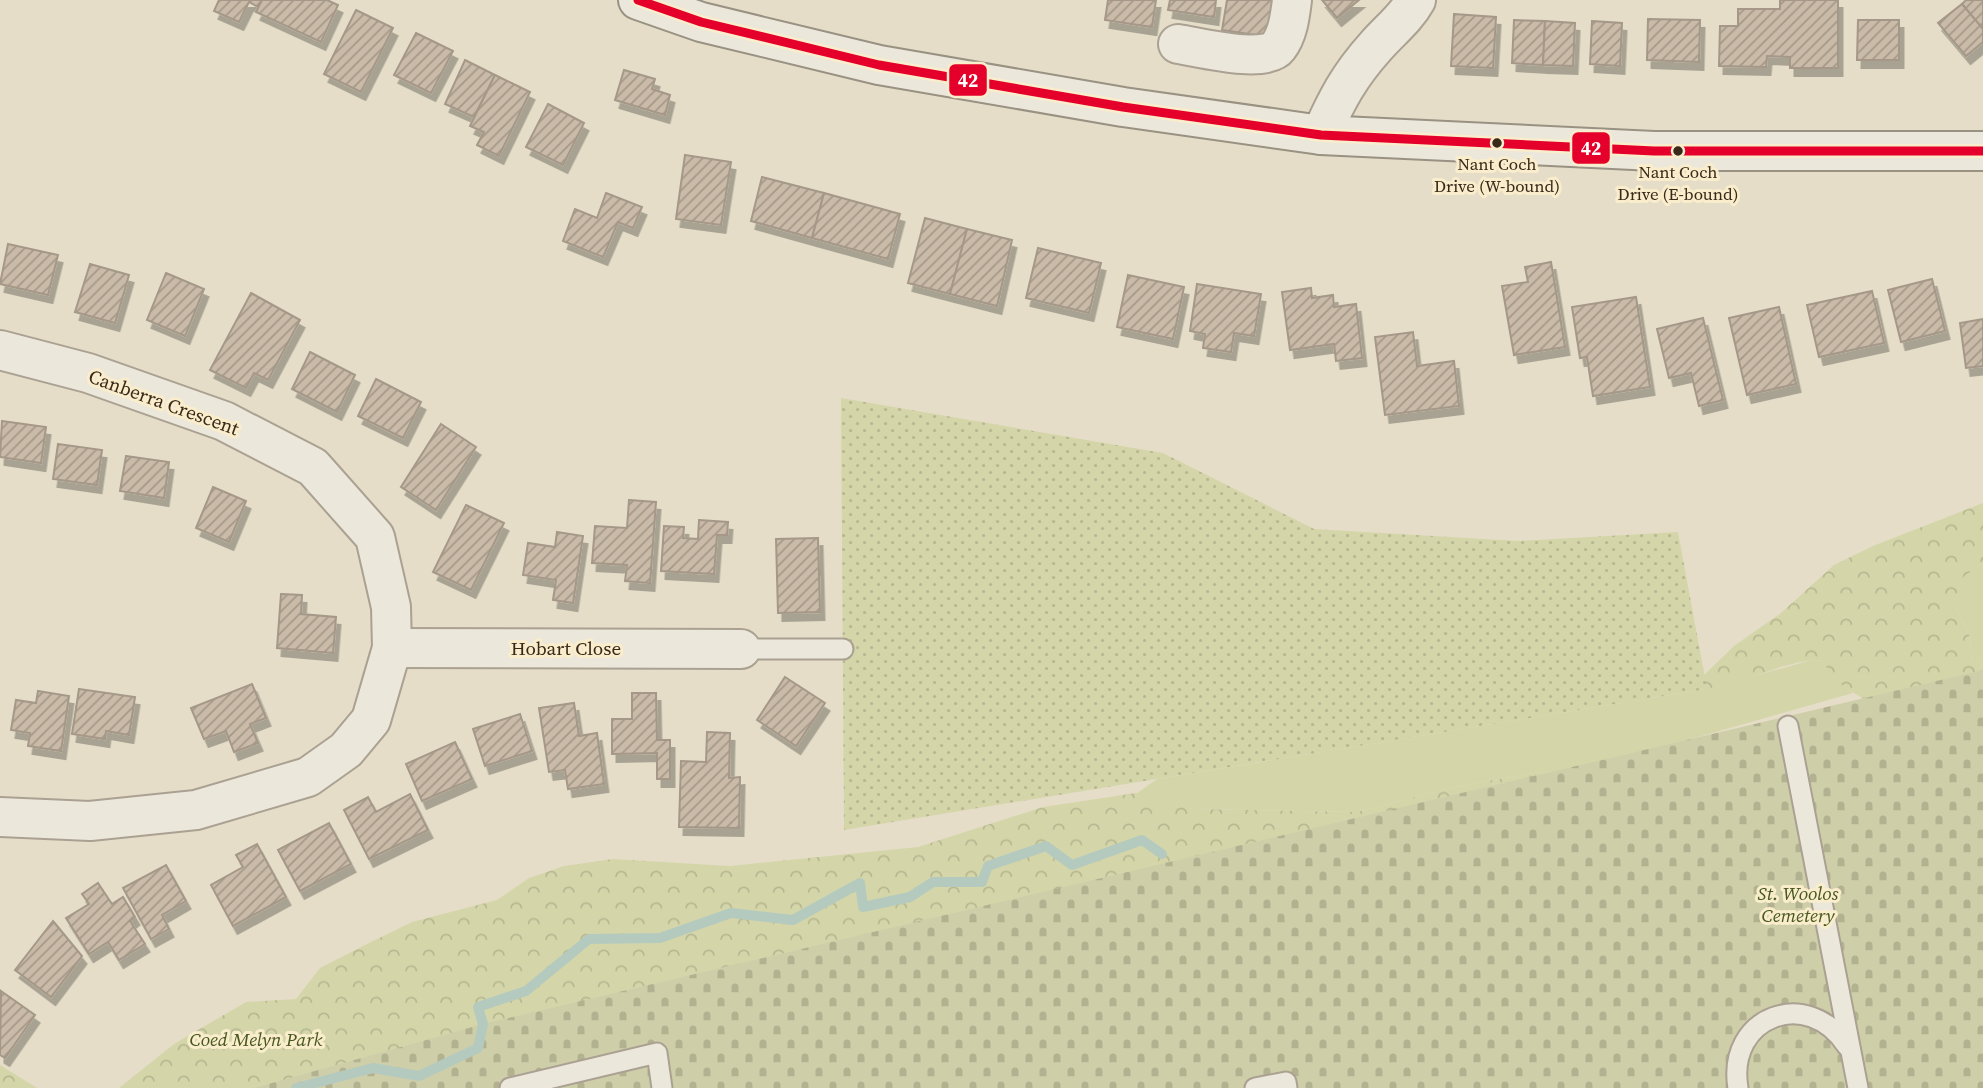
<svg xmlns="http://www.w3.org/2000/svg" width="1983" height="1088" font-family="'Source Serif 4',serif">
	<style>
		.grass { fill: #d4d6a9 }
		.forest { fill: url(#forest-crowns) }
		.cemetery { fill: url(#cemetery-stones) }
		.garden { fill: url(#garden-dots) }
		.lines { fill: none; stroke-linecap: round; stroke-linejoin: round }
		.stream { stroke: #b5cabe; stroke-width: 10 }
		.building { fill: url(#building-hatch); stroke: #a59888; stroke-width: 2; filter: url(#shadow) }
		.lane-casing { stroke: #aaa192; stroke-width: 23 }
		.street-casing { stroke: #aaa192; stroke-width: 42 }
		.secondary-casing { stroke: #999182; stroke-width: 42 }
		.lane { stroke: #ece7db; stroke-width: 19 }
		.street { stroke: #ece7db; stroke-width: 38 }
		.secondary { stroke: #ece7db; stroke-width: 38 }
		.bus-1-casing { stroke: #f9edcc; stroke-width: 14 }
		.bus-1 { stroke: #e4002b; stroke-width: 9 }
		.bus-dot { fill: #38291a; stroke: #f9edcc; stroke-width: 2.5 }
		.labels { text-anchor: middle; stroke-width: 6; stroke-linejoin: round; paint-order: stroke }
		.bus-label { font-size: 17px; fill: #38291a; stroke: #f9edcc }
		.street-label { font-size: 19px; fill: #38291a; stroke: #f9edcc }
		.park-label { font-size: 19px; font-style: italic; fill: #47571f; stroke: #f9edcc }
		.line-badge { stroke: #f9edcc; stroke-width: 2.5 }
		.badge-label { font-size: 19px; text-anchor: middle; font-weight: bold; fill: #fff }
	</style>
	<defs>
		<pattern id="forest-crowns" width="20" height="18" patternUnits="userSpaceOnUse" patternTransform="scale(1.75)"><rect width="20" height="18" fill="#d4d6a9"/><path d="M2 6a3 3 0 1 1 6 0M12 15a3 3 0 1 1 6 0" fill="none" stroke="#b7b891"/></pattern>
		<pattern id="cemetery-stones" width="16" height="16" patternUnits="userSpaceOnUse" patternTransform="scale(1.75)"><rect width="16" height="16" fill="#cecfa9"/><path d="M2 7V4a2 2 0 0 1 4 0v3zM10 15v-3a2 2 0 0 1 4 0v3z" fill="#b2b291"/></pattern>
		<pattern id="garden-dots" width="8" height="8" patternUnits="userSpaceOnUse" patternTransform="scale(1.75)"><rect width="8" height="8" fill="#d4d6a9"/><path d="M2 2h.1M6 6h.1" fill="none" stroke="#b7b891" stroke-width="1.8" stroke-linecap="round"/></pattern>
		<pattern id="building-hatch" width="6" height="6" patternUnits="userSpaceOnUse" patternTransform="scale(1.75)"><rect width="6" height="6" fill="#cabba8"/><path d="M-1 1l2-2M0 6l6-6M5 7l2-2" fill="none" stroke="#a59888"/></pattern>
		<filter id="shadow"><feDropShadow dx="4.5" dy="8" stdDeviation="0" flood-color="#0004"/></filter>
	</defs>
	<rect width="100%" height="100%" fill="#e5ddc8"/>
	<g class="grass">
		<path d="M1983,564v101l-10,-4 -4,-26 -15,-32 10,-28z"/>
		<path d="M1812,660l9,1 32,32 -278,79 -42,1 -79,14 -97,25 -163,-3 -58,-15 21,-15 550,-90z"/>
	</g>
	<g class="forest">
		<path d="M1983,503v61l-19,12 -10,27 15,32 4,26 10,4v294l-100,-248 -40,-25 -22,-25c-26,-4 -88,24 -115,33l-3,-18 31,-30 47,-33 53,-48 39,-19z"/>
		<path d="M1575,772l-1018,316h-438l55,-44 72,-42 50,-3 24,-31 47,-24 45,-22 85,-22 32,-22 35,-12 49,-7 117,7 188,-19 125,-40 93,-14 58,16 163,3 97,-25 79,-14z"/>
		<path d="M0,1065l37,23h-37z"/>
	</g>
	<path class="cemetery" d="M1983,670v418h-1729l229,-64z"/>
	<path class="garden" d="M841,398l322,55 151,76 204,12 160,-9 29,157 -863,141z"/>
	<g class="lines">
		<path class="stream" d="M296,1088l77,-20 46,8 59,-28 5,-24 -5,-17 48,-16 63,-52 71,-1 71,-25 62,7 67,-37 3,24 47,-10 23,-15h49l6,-16 58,-20 26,19 70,-25 20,14"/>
	</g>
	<g class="building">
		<path d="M219,0h43l-4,7 -9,-5 -10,20 -25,-11z"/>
		<path d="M262,0h65l11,5 -17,37 -65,-30z"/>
		<path d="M1108,0h48l-4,27 -47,-7z"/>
		<path d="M1170,0h46l-2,17 -46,-7z"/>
		<path d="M1227,0h47l-5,37 -47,-7z"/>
		<path d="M1322,0h37l-22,18z"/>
		<path d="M1780,0h58v68h-48v-11l-23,-1 -1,11 -47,-1 1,-40h18v-17h42z"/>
		<path d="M1966,0h17v29l-21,-25z"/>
		<path d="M1962,4l21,25v13l-17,14 -28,-33z"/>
		<path d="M356,10l37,18 -32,64 -37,-18z"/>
		<path d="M1454,14l42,3 -3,51 -42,-2z"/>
		<path d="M1648,19l52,1 -1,42 -52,-2z"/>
		<path d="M1514,20l31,1 -2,44 -31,-2z"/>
		<path d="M1858,20h41v40h-42z"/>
		<path d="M1545,21l30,2 -2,43 -30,-1z"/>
		<path d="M1592,21l30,2 -2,43 -30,-2z"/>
		<path d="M416,33l37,18 -22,42 -37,-18z"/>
		<path d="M465,60l30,15 -21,42 -29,-13z"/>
		<path d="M624,70l31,9 -3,10 18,6 -5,20 -50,-15z"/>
		<path d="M495,75l35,17 -31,64 -22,-11 7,-13 -14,-6z"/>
		<path d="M548,104l36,19 -21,42 -37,-18z"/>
		<path d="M685,155l46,7 -10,63 -45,-6z"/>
		<path d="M762,177l62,16 -12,45 -61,-17z"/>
		<path d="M606,193l36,14 -9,21 -15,-6 -15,35 -40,-16 12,-32 22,9z"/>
		<path d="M824,193l76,21 -12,45 -76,-21z"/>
		<path d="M925,218l42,11 -17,65 -42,-11z"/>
		<path d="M967,229l45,11 -15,66 -47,-12z"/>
		<path d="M8,244l50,11 -10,40 -48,-11z"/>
		<path d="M1038,248l63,15 -12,50 -63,-15z"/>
		<path d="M1551,262l14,85 -51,8 -12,-69 26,-4 -3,-15z"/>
		<path d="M90,264l39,11 -14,48 -40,-11z"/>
		<path d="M166,273l38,16 -19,47 -38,-16z"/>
		<path d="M1128,275l56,12 -11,52 -56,-12z"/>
		<path d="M1932,279l13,52 -44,11 -13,-52z"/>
		<path d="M1197,284l64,10 -7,42 -20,-3 -3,19 -28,-4 2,-14 -15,-3z"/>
		<path d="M1311,288l1,10 21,-3 1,12 22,-3 6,54 -26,3 -2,-17 -44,6 -8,-58z"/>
		<path d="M1872,291l12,52 -65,14 -12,-52z"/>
		<path d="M251,293l49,27 -32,60 -14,-7 -8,15 -36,-18z"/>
		<path d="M1636,297l14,90 -57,9 -6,-39 -7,1 -8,-51z"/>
		<path d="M1779,307l17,77 -49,11 -18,-77z"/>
		<path d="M1703,318l20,82 -24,6 -8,-33 -22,5 -12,-49z"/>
		<path d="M1983,319v47l-17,2 -6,-45z"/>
		<path d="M1413,332l4,34 37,-5 5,45 -74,9 -10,-78z"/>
		<path d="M310,352l45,23 -18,37 -45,-23z"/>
		<path d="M376,379l45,23 -18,36 -45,-22z"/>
		<path d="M2,421l44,6 -5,36 -41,-6z"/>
		<path d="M441,424l35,23 -40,63 -35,-23z"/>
		<path d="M58,444l44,6 -5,35 -44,-6z"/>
		<path d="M126,456l43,6 -5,36 -44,-7z"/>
		<path d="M213,487l33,14 -17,41 -33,-14z"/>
		<path d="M629,500l27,2 -6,81 -25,-2 2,-16 -35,-2 3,-37 32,2z"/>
		<path d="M466,505l38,18 -33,67 -38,-18z"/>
		<path d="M699,520l29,2 -1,13h-10l-3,39 -53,-3 3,-45 20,1 -1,11 15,1z"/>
		<path d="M557,532l26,4 -10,67 -20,-3 3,-20 -33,-5 5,-32 27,4z"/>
		<path d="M818,538l2,74 -42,1 -2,-74z"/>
		<path d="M281,594l21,1 -1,19 35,3 -3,36 -56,-5z"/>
		<path d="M785,677l40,26 -29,43 -39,-26z"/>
		<path d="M252,684l14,34 -16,6 8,19 -24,9 -8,-21 -22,8 -13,-31z"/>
		<path d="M79,689l56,8 -6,38 -23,-4 -1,8 -33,-5z"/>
		<path d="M38,691l31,5 -8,55 -33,-5 2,-13 -19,-3 5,-30 20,3z"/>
		<path d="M632,693h24l1,47h13v39h-13v-26l-45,1v-35h20z"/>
		<path d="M574,703l5,33 18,-3 7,51 -36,5 -3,-19 -16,2 -10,-64z"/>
		<path d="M520,714l12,37 -47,15 -12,-37z"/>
		<path d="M707,732l23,1 -1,45 11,-1 -1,51 -60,-1 2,-66 25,1z"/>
		<path d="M455,742l17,37 -50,22 -16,-37z"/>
		<path d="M410,794l18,36 -59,29 -25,-49 24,-13 8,15z"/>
		<path d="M329,823l22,41 -51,27 -22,-41z"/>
		<path d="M257,844l29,53 -53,29 -22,-41 32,-18 -7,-12z"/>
		<path d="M166,865l20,36 -24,14 7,14 -18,10 -28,-51z"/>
		<path d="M98,883l14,21 11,-7 12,20 -5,4 15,23 -26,16 -11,-18 -19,12 -23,-36 23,-14 -7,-10z"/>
		<path d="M53,921l29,35 -31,41 -36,-27z"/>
		<path d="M1,991l34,24 -30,43 -5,-3z"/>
	</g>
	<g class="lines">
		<g class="lane-casing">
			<g id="lane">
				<path d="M741,649h102"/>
				<path d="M1788,726l70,362"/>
				<path d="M510,1088l147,-35 5,35"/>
				<path d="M1255,1088l31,-6 1,6"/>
				<path d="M1738,1088c-12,-72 70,-102 109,-42"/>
			</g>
		</g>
		<g class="street-casing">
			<g id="street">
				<path d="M1178,44c21,3 87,20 100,3 10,-13 12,-31 14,-47"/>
				<path d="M1321,135c16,-36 28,-59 55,-89 14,-16 30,-28 40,-46"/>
				<path d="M0,350l88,23 136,48 89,46 62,70 16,70 1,41 -21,72 -25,30 -38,27 -112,33 -106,11 -90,-4"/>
				<path d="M392,648l349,1"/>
			</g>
		</g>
		<g class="secondary-casing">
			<path id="secondary" d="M638,0l63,22 178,43 244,42 198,28 333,16h329"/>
		</g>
		<use href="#lane" class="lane"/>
		<use href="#street" class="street"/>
		<use href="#secondary" class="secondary"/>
		<g class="bus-1-casing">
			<path id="bus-1" d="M638,0l63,22 178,43 244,42 198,28 333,16h329"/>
		</g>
		<use href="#bus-1" class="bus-1"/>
	</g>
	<g class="bus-dot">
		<circle cx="1497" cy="143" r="6"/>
		<circle cx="1678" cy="151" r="6"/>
	</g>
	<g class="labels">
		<g class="bus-label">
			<text x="1497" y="170">Nant Coch<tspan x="1497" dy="22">Drive (W-bound)</tspan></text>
			<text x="1678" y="178">Nant Coch<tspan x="1678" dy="22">Drive (E-bound)</tspan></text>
		</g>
		<g class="street-label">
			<text transform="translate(164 402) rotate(20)" y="7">Canberra Crescent</text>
			<text x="566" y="655">Hobart Close</text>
		</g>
		<g class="park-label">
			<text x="1798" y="900">St. Woolos<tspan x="1798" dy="22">Cemetery</tspan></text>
			<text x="256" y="1046">Coed Melyn Park</text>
		</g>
	</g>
	<g class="line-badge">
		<rect x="948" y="63" width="40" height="34" rx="7" fill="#e4002b"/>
		<rect x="1571" y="131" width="40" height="34" rx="7" fill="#e4002b"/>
	</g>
	<g class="badge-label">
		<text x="968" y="87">42</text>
		<text x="1591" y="155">42</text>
	</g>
</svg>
